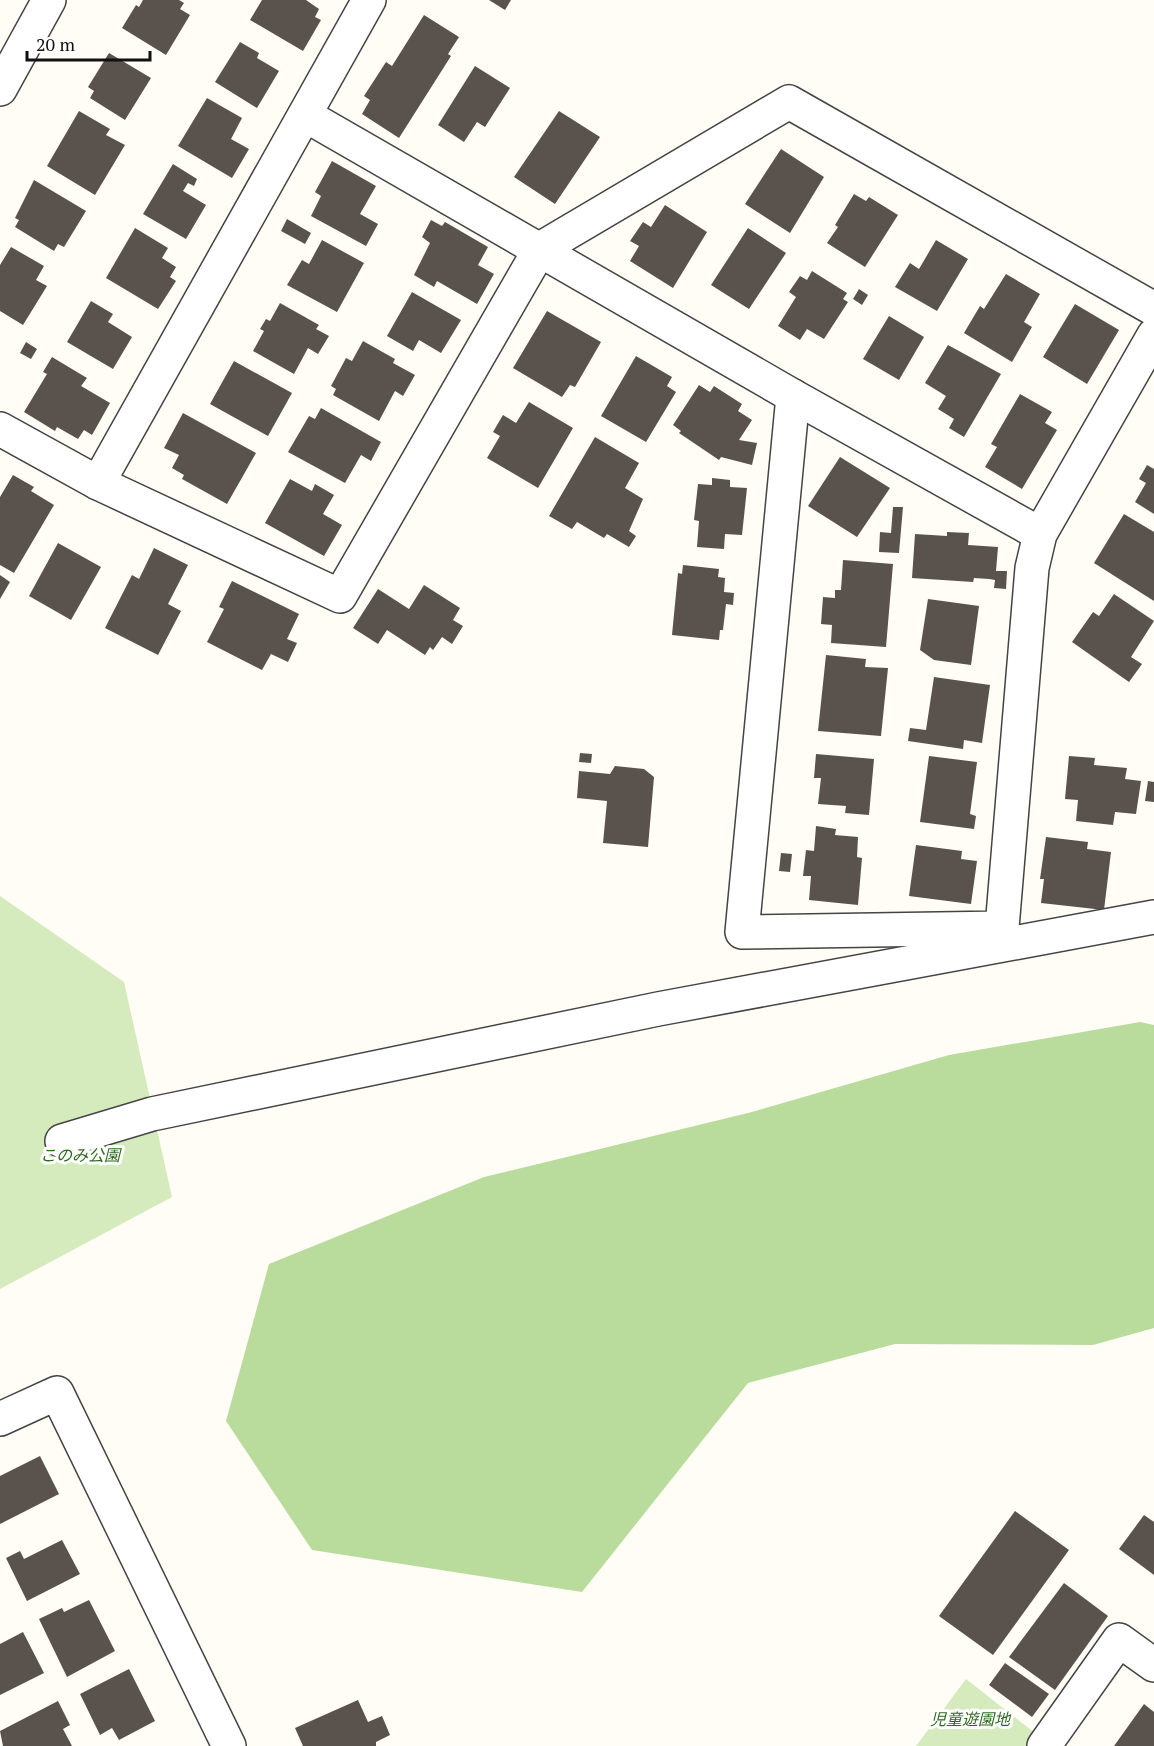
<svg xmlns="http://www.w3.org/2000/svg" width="1154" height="1746" font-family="'PT Serif','Noto Sans JP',serif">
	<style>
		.green { fill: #d5ebbd }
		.forest { fill: #b9dc9c }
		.building { fill: #5a524d }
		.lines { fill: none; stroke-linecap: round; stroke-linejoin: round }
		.minor-casing { stroke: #444; stroke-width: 36 }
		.tertiary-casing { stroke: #444; stroke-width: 36 }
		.minor { stroke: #fff; stroke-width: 33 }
		.tertiary { stroke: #fff; stroke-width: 33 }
		.labels { text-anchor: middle; stroke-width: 6; stroke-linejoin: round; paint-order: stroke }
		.park-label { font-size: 16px; font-style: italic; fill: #2f6b1f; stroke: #fff }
	</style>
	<rect width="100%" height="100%" fill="#fffdf5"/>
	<g class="green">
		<path d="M0,896l124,86 48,215 -172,92z"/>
		<path d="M966,1679l69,54 -9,13h-110z"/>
	</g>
	<path class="forest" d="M1140,1022l14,3v303l-61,17 -198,-1 -147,39 -166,209 -270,-42 -86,-129 43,-157 215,-87 264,-64 201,-58z"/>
	<g class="building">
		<path d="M143,0h36l5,3 -4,6 10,6 -24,40 -44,-27 14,-23 3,2z"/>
		<path d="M262,0h44l13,9 -4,8 6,3 -18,31 -53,-31z"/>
		<path d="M489,0h22l-6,10z"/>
		<path d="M424,15l35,22 -11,17 3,2 -52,82 -37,-24 8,-14 -6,-4 22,-34 6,4z"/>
		<path d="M240,42l19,11 -2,5 22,13 -22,37 -42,-26z"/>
		<path d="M109,53l42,25 -26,42 -35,-22 4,-7 -6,-4z"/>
		<path d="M475,66l35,22 -25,39 -8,-5 -13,20 -26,-17z"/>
		<path d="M207,98l35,20 -11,21 18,10 -17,29 -54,-32z"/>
		<path d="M79,111l31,18 -4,6 19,10 -30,50 -48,-29z"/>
		<path d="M559,111l41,26 -45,67 -41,-27z"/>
		<path d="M781,149l43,28 -34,56 -45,-29z"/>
		<path d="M332,161l44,25 -16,28 18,10 -12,22 -55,-30 10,-20 -6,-4z"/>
		<path d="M173,164l24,15 -3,7 -6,-3 -5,8 23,14 -20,34 -43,-25z"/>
		<path d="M34,180l52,31 -22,36 -6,-3 -4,7 -39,-24 4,-7 -4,-2z"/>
		<path d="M854,194l12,7 3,-4 29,18 -33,52 -38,-24 11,-16 -3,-2z"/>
		<path d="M665,205l42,27 -34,56 -43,-27 9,-15 -9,-5 13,-19 8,5z"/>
		<path d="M287,219l24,14 -6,11 -24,-13z"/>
		<path d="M431,220l11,6 3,-4 43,25 -10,18 16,9 -17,30 -40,-23 -3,6 -20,-12 16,-32 -8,-6z"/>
		<path d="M135,228l33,20 -6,10 14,9 -6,10 6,4 -18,28 -52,-31z"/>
		<path d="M748,228l38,25 -37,56 -38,-24z"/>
		<path d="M322,240l42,23 -27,49 -50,-27 15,-25 7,4z"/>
		<path d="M936,240l32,19 -31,52 -42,-24 15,-24 9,6z"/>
		<path d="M11,247l33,19 -8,14 11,6 -24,39 -23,-14v-46z"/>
		<path d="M812,271l35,22 -4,6 5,3 -24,37 -17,-10 -7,11 -22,-14 18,-29 -7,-5 11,-16 7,4z"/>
		<path d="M1006,274l34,20 -16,28 8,5 -20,35 -48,-29 16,-27 4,3z"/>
		<path d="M859,289l9,6 -6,10 -9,-6z"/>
		<path d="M412,292l49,28 -20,33 -22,-13 -6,11 -26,-15z"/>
		<path d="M91,301l22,13 -5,8 24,15 -19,32 -46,-27z"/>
		<path d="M280,303l39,22 -3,4 13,7 -11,18 -10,-6 -14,26 -41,-23 11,-20 -4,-2 6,-10 4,2z"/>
		<path d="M1075,304l44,26 -32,54 -44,-27z"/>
		<path d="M547,311l54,31 -26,45 -5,-2 -8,12 -49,-29z"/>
		<path d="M889,316l35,21 -25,43 -36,-21z"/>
		<path d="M363,341l32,18 -2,4 22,12 -12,21 -8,-5 -16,30 -46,-26 3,-6 -5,-3 15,-28 6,3z"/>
		<path d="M26,342l11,7 -6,10 -11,-6z"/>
		<path d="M948,345l53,29 -37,63 -15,-9 5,-9 -16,-10 8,-13 -21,-13z"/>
		<path d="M636,356l36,21 -5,9 9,6 -30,50 -45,-26z"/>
		<path d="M52,357l35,21 -6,8 29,17 -18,32 -8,-5 -6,9 -21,-12 -2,4 -31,-19 23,-38 -4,-2z"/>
		<path d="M234,361l58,32 -24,43 -58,-32z"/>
		<path d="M699,385l11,7 4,-6 28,18 -4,7 14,9 -13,20 18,3 -5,22 -31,-8 -2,3 -40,-27 2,-2 -8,-6z"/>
		<path d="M1020,394l32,18 -7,11 12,7 -35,59 -37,-22 12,-20 -6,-3z"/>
		<path d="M529,402l44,26 -35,60 -51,-30 13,-22 -7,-4 10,-17 13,8z"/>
		<path d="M321,408l60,34 -10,19 -10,-6 -16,28 -57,-31 21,-36 6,3z"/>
		<path d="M183,413l73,40 -29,51 -45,-25 2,-4 -12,-7 7,-13 -15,-7z"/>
		<path d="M595,437l44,26 -14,25 18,11 -14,32 7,5 -7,11 -22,-13 -3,4 -27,-16 -5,7 -23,-13z"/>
		<path d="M840,457l50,31 -33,49 -49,-31z"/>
		<path d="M1147,465l7,4v45l-19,-12 11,-19 -7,-4z"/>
		<path d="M13,475l21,12 -3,4 23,14 -40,68 -14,-8v-68z"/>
		<path d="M712,478l18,2v7l17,1 -5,47 -17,-1 -1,15 -27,-2 2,-26 -5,-1 4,-36 14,1z"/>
		<path d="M290,479l22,12 3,-7 19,11 -11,19 19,11 -18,31 -59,-33z"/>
		<path d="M893,507h10l-4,46 -20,-1 1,-20 11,1z"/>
		<path d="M1124,514l30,18v69l-60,-38z"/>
		<path d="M947,532l22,1 -1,12 30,2 -2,24h11l-1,18 -12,-1 1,-8 -6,-1 -15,-1 -1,4 -61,-4 3,-44 32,2z"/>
		<path d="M58,543l43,24 -30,53 -42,-24z"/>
		<path d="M154,548l34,17 -20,39 13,7 -23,44 -53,-27 27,-53 7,4z"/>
		<path d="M843,560l50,4 -7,83 -55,-4 1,-18 -11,-1 2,-27 12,1v-8h6z"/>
		<path d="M683,565l36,4 -1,8 7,1 -1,14 10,1 -1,12 -7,-1 -3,26h-3l-1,10 -47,-5 6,-62 4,1z"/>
		<path d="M0,575l10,7 -10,17z"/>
		<path d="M232,581l67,33 -12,25 10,4 -9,19 -17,-8 -9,16 -55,-28 17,-33 -5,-2z"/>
		<path d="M424,585l36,23 -7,12 10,6 -11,18 -10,-7 -9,13 -3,-3 -5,8 -38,-25 -9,14 -25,-16 25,-39 31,20z"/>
		<path d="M1114,594l40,27 -23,36 11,7 -13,18 -57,-40 21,-30 6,4z"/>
		<path d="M928,599l51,7 -8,59 -37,-5 -14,-10z"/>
		<path d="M826,655l40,4 -1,8 23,1 -7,68 -63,-5z"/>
		<path d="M934,677l56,8 -8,58 -18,-3 -1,9 -55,-8 2,-13 16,2z"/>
		<path d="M580,753l12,1 -1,9 -12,-1z"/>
		<path d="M816,754l58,5 -5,56 -24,-2 1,-7 -28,-2 3,-26h-7z"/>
		<path d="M929,756l48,6 -7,52 6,2 -2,13 -54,-7z"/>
		<path d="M1069,756l26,2 -1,7 33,3 -2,11 16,2 -5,33 -21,-2 -2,13 -37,-4 2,-21 -13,-1z"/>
		<path d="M615,766l29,3 10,8 -6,70 -45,-4 4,-42 -30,-3 2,-27 31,3z"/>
		<path d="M1148,781l6,1v20l-9,-1z"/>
		<path d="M816,826l20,3 -1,6 23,2 -1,20 5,1 -4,47 -49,-5 2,-24h-8l3,-26 8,1z"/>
		<path d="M1046,837l42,5 -1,7 24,3 -7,58 -63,-7 3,-24h-4z"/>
		<path d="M916,845l46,6 -1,8 16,2 -6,43 -62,-8z"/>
		<path d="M781,853l11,1 -2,18 -11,-1z"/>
		<path d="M40,1456l19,38 -59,30v-48z"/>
		<path d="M1015,1511l54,39 -76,105 -54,-39z"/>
		<path d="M1144,1515l10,7v53l-35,-26z"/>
		<path d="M62,1540l18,34 -53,27 -21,-43 14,-7 4,8z"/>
		<path d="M1064,1583l44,33 -53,74 -46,-33z"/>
		<path d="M89,1600l26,51 -48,26 -28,-58 23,-11 2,4z"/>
		<path d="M23,1632l21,41 -44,22v-51z"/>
		<path d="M1005,1663l44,31 -17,23 -43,-32z"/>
		<path d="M129,1669l26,52 -36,19 -7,-12 -12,7 -20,-41z"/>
		<path d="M358,1700l10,22 14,-6 8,19 -14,7v4h-73l-8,-18z"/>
		<path d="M58,1701l12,24 -7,4 9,17h-69l-3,-15z"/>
		<path d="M1144,1704l10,8v34h-40z"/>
	</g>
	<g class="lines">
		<g class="minor-casing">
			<g id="minor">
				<path d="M305,115l488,281 247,138"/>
				<path d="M793,396l-51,536 260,-4 30,-360 8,-34 114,-199"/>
				<path d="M0,429l98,54 242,113 200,-347 249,-147 365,207"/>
				<path d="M98,483l271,-483"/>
				<path d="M62,1141l90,-27 506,-105 496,-92"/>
				<path d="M0,1419l57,-26 172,353"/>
				<path d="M1044,1746l75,-106 35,25"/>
			</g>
		</g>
		<g class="tertiary-casing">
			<path id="tertiary" d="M0,89l49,-89"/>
		</g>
		<use href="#minor" class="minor"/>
		<use href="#tertiary" class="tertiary"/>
	</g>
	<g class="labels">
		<g class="park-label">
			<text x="80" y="1161">このみ公園</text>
			<text x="970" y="1725">児童遊園地</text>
		</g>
	</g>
	<path d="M27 51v9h123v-9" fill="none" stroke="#111111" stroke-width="3"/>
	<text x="36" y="51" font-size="18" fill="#111111" stroke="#ffffff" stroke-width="4.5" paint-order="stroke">20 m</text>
</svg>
